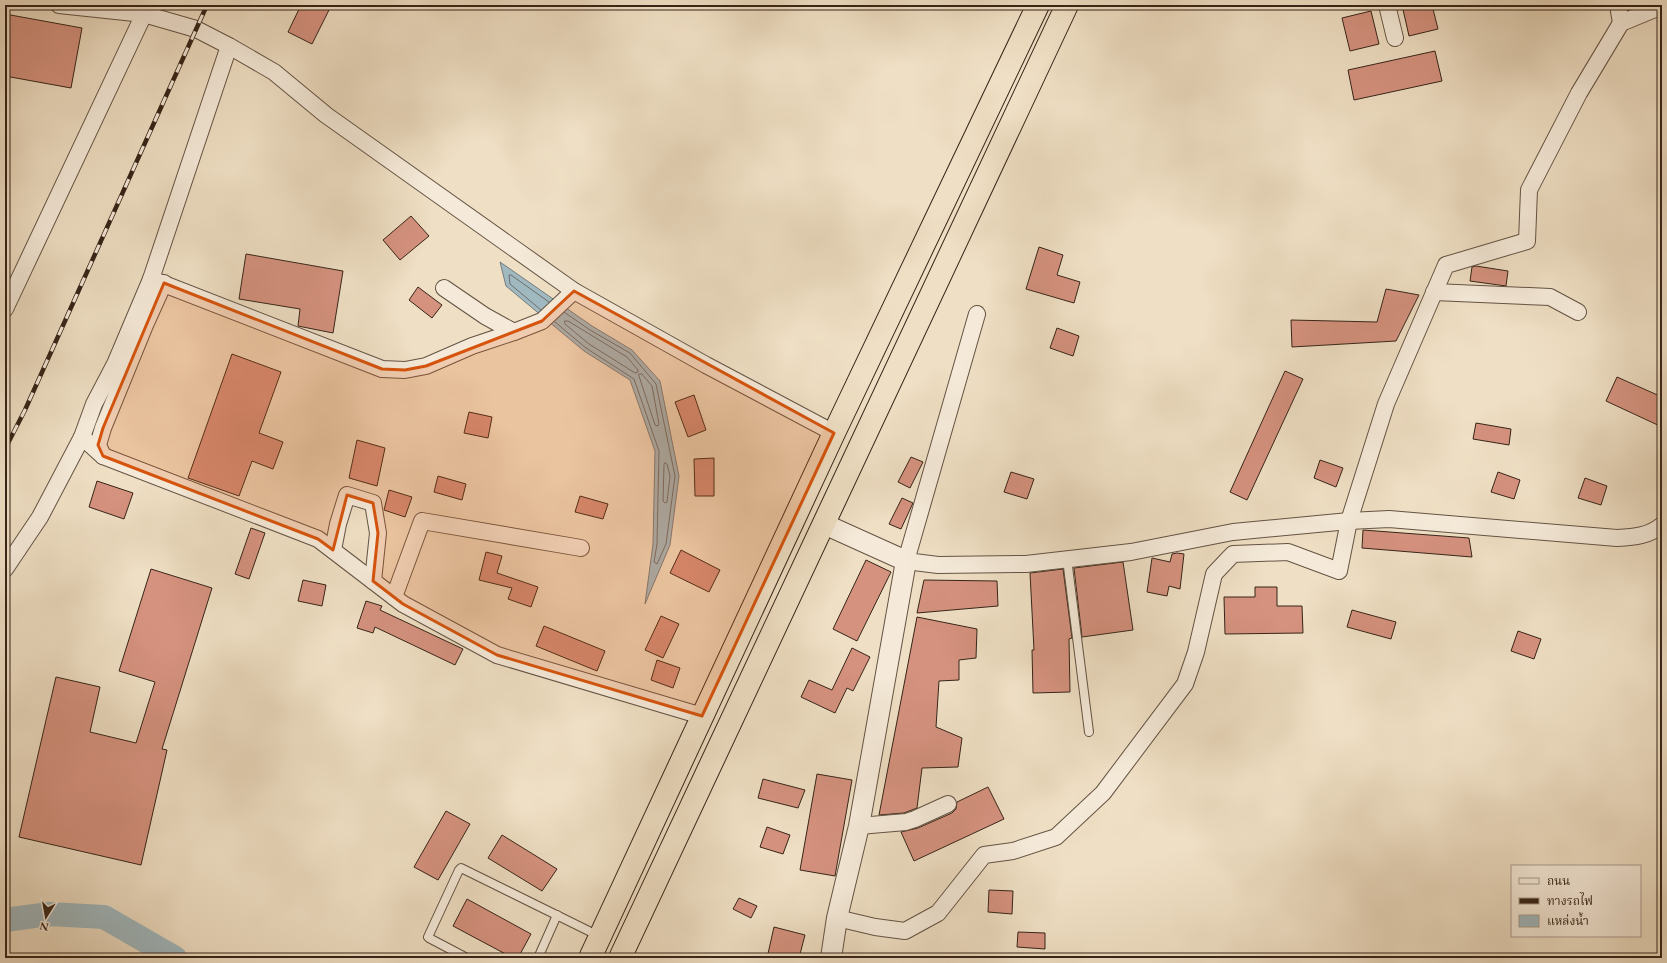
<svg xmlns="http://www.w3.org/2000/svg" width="1667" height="963" font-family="'EB Garamond','Noto Serif Thai',serif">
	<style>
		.water { fill: #a0b9c0; stroke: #767d7d }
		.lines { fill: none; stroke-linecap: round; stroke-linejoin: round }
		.shore { stroke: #6b6e6c; stroke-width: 1 }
		.river { stroke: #a0b9c0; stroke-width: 24 }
		.building { fill: #d5927f; stroke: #362418 }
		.service-casing { stroke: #645343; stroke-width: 10 }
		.minor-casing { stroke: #645343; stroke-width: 18 }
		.tertiary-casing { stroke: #645343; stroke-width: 22 }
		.trunk-casing { stroke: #362418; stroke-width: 24 }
		.service { stroke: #f5ead9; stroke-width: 8 }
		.minor { stroke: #f5ead9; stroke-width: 16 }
		.tertiary { stroke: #f5ead9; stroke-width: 20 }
		.trunk { stroke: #efdfc4; stroke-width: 22 }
		.rail-casing { stroke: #362418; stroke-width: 4.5 }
		.rail { stroke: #f5ead9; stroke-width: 3; stroke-dasharray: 9; stroke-linecap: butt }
		.marked { fill: #d6540d; fill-opacity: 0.2; stroke: #d6540d; stroke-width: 3; stroke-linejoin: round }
	</style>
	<rect width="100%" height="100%" fill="#efdfc4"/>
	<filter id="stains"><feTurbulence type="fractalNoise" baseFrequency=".005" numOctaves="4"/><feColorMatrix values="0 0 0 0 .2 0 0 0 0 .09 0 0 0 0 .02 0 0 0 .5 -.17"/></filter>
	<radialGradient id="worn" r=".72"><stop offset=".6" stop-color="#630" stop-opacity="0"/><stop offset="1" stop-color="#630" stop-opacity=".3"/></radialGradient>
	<path class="water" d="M500,262l92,64 40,24 28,31 19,95 -9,69 -25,59 8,-60 2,-93 -25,-71 -46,-29 -78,-65z"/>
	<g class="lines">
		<g class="shore">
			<path d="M541,310l-31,-26 -1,-9h2l38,27"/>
			<path d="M565,321h3l59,36 11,13v2l-3,1 -46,-29 -24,-20z"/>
			<path d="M555,322l31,26 48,31 25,72 -2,93 -3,18 3,2 9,-20 9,-68 -19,-92 -26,-31 -40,-23 -26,-18"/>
			<path d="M639,374h3l10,12 7,38 -1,2 -3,-1 -16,-49z"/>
			<path d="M665,463l2,1 3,12 -3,26 -2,1 -2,-2 1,-36z"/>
		</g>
		<path class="river" d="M5,920l44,-6 55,3 71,41"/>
	</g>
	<g class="building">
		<path d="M301,5h17l11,5 -17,34 -24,-12z"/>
		<path d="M1402,5h30l6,24 -29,7z"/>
		<path d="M1371,11l8,33 -29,7 -8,-33z"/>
		<path d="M5,14l77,14 -11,60 -66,-12z"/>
		<path d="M1435,51l7,30 -88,19 -6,-30z"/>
		<path d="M411,216l18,20 -29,24 -17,-20z"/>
		<path d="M1039,247l24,8 -6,20 23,7 -6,21 -48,-14z"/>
		<path d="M246,254l97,17 -10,62 -35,-7 2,-17 -61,-10z"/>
		<path d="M1476,266l32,5 -2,15 -36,-5 2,-14z"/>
		<path d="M418,287l24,18 -10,13 -23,-18z"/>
		<path d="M1386,289l33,6 -23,46 -104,6 -1,-27 86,2z"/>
		<path d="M1057,328l22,8 -6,20 -23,-8z"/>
		<path d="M232,354l49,18 -22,61 24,9 -10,27 -21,-8 -13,35 -51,-18z"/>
		<path d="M1285,371l18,8 -56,121 -17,-8z"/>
		<path d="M1617,377l45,20v30l-56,-26z"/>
		<path d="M694,395l12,35 -18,7 -13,-35z"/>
		<path d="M469,412l23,5 -4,21 -24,-5z"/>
		<path d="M1476,423l35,6 -2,16 -36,-6z"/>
		<path d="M357,440l28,8 -8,38 -28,-8z"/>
		<path d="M911,457l12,5 -13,26 -12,-6z"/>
		<path d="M714,458v38h-19l-1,-37z"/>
		<path d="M1320,460l23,8 -7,19 -22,-9z"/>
		<path d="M1011,472l23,7 -7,20 -23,-7z"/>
		<path d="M1498,472l22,8 -6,19 -23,-7z"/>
		<path d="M438,476l28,8 -4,16 -28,-8z"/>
		<path d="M1585,478l22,8 -6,19 -23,-7z"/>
		<path d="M97,481l36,12 -9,26 -35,-12z"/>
		<path d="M389,490l23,7 -7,20 -21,-7z"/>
		<path d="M580,496l28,8 -5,15 -28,-7z"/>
		<path d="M902,498l11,5 -12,26 -12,-5z"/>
		<path d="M251,528l14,5 -16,46 -14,-5z"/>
		<path d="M1363,530l106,8 3,19 -110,-9z"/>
		<path d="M681,550l39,20 -11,22 -39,-19z"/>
		<path d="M486,552l16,4 -5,17 41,14 -7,20 -23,-8 4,-11 -33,-8z"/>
		<path d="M1177,553l7,1 -4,35 -11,-3 -2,10 -20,-4 5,-34 18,4 2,-8z"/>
		<path d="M866,560l25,12 -34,69 -24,-12z"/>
		<path d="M1123,562l10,68 -51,7 -8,-69z"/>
		<path d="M151,569l61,19 -50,161 5,1 -26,115 -122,-28 37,-160 44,10 -10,45 46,11 19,-61 -36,-11z"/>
		<path d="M1063,569l9,69 -3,1 1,53 -37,1 -1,-43h2l-4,-77z"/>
		<path d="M303,580l23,5 -4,21 -24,-5z"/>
		<path d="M924,580l73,1 1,25 -81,7z"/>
		<path d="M1255,587h22v19h25l1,27 -78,1 -1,-37h31z"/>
		<path d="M366,601l16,5 -2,4 83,39 -8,16 -80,-38 -2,6 -16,-5z"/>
		<path d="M1352,610l44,12 -5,17 -44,-12z"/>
		<path d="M661,616l18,8 -16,34 -18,-8z"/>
		<path d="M917,617l60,12 -1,29 -17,2v20l-20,1 -3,46 26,11 -4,29 -36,1 -5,40 -13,5 -25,2z"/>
		<path d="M544,626l61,25 -8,20 -61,-25z"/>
		<path d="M1518,631l23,8 -7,20 -23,-8z"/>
		<path d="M852,648l18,9 -17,34 -6,-3 -12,25 -34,-16 8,-17 23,10z"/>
		<path d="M657,660l23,8 -7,20 -22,-8z"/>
		<path d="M817,774l35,6 -17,96 -35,-6z"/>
		<path d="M763,779l42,11 -7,18 -40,-10z"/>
		<path d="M988,787l16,32 -90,42 -13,-29 17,-4 34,-15 4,-4 1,-7z"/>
		<path d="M446,811l24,13 -32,56 -24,-13z"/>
		<path d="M767,827l23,8 -7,19 -23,-7z"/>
		<path d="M502,835l55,34 -15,22 -54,-33z"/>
		<path d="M989,890l24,1 -1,23 -24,-2z"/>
		<path d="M739,898l18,8 -6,12 -18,-9z"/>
		<path d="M467,899l64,35 -13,24h-5l-60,-32z"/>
		<path d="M774,927l31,8 -6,23h-32z"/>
		<path d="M1018,932l27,1v16l-28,-2z"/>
	</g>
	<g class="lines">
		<g class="service-casing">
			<g id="service">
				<path d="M1067,559l22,173"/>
				<path d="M467,958l-38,-20 -1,-1 31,-67 2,-2 138,68"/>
				<path d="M538,958l19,-43"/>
			</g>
		</g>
		<g class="minor-casing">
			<g id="minor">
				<path d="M59,5l85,9 52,15 33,17 45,26 52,43 248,176 132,74 128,68"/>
				<path d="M1387,5l8,33"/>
				<path d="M1618,5l3,18"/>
				<path d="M229,46l-78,233 -36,85 -21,40 -12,33 21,19 215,83 85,65 94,51 205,61"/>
				<path d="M151,279l231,90 23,1 21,-4 46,-20 42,-14"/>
				<path d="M444,288l41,28 29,16 28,-11 32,-30"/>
				<path d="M1434,292l116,5 28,15"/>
				<path d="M5,309l139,-295"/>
				<path d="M977,314l-71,247 32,4 88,-1 105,-12 102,-20 116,-11 40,-2 228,19c17,-1 32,-2 45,-13"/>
				<path d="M103,456l-5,-11 5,-17 42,-103 19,-42"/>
				<path d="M333,550l5,-26 9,-29 26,8 5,30 -5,48"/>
				<path d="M5,569l35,-52 42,-80"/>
				<path d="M394,597l28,-76 159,27"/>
				<path d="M859,826l47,-4 9,-3 33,-15"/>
				<path d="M837,918l38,9 30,4 33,-18 46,-58 29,-4 43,-14 47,-44 82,-109 11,-32 18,-78 19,-20 55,-2 51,19 10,-50 37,-117 60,-139 81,-24 2,-51 50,-97 42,-70 41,-17"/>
			</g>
		</g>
		<g class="tertiary-casing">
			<path id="tertiary" d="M824,524l82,37 -47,265 -22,92 -6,40"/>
		</g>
		<g class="trunk-casing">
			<g id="trunk">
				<path d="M590,958l244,-525 204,-428"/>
				<path d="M620,958l447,-953"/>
			</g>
		</g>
		<use href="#service" class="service"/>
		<use href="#minor" class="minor"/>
		<use href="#tertiary" class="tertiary"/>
		<use href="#trunk" class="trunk"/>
		<g class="rail-casing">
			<path id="rail" d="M5,449l20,-39 182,-405"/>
		</g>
		<use href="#rail" class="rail"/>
	</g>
	<path class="marked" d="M164,283l218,86 23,1 21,-4 116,-45 32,-30 260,142 -132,283 -205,-61 -94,-51 -30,-23 5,-48 -5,-30 -26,-8 -14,55 -15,-11 -215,-83 -5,-11 5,-17z"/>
	<rect width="1667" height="963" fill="none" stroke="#efdfc4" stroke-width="20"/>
	<rect x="6" y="6" width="1655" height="951" fill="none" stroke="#362418" stroke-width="2"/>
	<rect x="10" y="10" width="1647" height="943" fill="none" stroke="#362418"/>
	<rect x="1511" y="865" width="130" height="72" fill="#f5ead9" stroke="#a99b8c"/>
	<rect x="1519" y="878" width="20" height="6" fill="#f5ead9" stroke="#a99b8c"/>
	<text x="1547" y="885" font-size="12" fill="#362418">ถนน</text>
	<rect x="1519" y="898" width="20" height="6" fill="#362418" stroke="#a99b8c"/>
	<text x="1547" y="905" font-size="12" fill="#362418">ทางรถไฟ</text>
	<rect x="1519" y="915" width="20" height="12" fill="#a0b9c0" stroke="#a99b8c"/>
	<text x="1547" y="925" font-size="12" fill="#362418">แหล่งน้ำ</text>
	<g transform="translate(46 917) rotate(191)" stroke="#f5ead9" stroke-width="3" paint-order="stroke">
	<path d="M0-3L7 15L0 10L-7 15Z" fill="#362418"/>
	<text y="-6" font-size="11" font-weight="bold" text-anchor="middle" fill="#362418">N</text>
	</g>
	<rect width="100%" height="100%" filter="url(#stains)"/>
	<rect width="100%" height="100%" fill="url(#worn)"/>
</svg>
